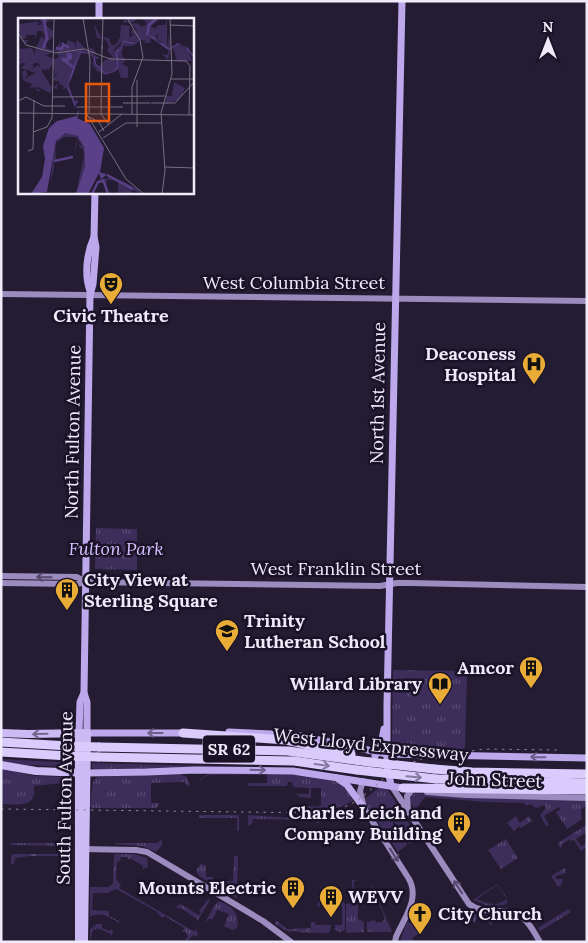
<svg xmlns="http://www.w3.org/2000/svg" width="588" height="943" font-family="Lora,serif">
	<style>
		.grass { fill: url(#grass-tufts); fill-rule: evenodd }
		.forest { fill: url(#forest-firs) }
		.garden { fill: url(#garden-furrows) }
		.pitch { fill: #3d2d5a }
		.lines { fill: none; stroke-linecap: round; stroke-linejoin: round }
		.secondary { stroke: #9b8bbf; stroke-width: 6 }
		.primary { stroke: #bea8ec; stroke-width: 7 }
		.trunk { stroke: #ccbaf4; stroke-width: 8 }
		.motorway { stroke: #d9cbfc; stroke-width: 9 }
		.rail { stroke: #8a8496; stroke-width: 1; stroke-dasharray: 2.5 5; stroke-linecap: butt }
		.motorway-bridge { stroke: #d9cbfc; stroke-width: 9 }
		.oneway { stroke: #54496c }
		.oneway2 { stroke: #6c5e8a }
		.oneway3 { stroke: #73668e }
		.oneway4 { stroke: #83789d }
		.labels { text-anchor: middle; stroke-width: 5; stroke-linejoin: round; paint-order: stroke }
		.shield { fill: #1a1328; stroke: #afaabb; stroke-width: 1 }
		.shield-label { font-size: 16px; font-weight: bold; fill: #efebfa }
		.street-label { font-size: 18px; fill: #efebfa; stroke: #1a1328 }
		.poi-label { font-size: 18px; font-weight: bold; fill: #efebfa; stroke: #1a1328; text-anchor: end }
		.park-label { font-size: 18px; font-style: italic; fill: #d2bffc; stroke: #1a1328 }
		.inset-river { fill: none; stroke: #5a4086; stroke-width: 2.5 }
		.inset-road { fill: none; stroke: #756f82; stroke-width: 1 }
		.view { fill: #e8590c; fill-opacity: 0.15; stroke: #e8590c; stroke-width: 2.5 }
		.inset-edge { fill: none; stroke: #efebfa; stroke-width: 2.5 }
	</style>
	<defs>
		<pattern id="grass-tufts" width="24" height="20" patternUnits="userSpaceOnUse" patternTransform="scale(1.25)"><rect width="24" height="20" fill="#3d2d5a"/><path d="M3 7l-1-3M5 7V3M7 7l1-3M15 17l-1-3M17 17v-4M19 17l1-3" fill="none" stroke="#594c73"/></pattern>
		<pattern id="forest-firs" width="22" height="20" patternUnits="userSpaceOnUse" patternTransform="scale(1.25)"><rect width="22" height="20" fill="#3d2d5a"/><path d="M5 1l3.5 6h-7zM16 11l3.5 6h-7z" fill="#594c73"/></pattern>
		<pattern id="garden-furrows" width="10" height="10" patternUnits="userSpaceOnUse" patternTransform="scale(1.25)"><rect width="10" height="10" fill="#3d2d5a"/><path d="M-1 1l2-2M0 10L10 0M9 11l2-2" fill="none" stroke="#594c73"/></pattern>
	</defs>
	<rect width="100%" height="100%" fill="#241c32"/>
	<g class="grass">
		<path d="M96,528l41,1v41l-42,-1z"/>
		<path d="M393,670l74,1 -2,76 -2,2h-69l-2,-2z"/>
		<path d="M1,759l74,4v2l-2,2 -65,-3 -7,-1z"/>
		<path d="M92,763l161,4 -132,4 -25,-1 -4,-2z"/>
		<path d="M1,768l34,8 32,1 5,3 1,7h-10v-4l-29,3c3,23 -17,18 -33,18z"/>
		<path d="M177,773l10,4 3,9h-3l-2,-4 -34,1v20h8l-1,4 -3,1h-63l-2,-2 3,-24 4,-5z"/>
		<path d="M211,773c41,1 85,-3 125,9l1,-2 15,16 -1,1 2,3c-11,9 -38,15 -49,7l17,-1v-18h-10v10l-11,-1 -4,-3h13v-6l-16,-1 -1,-5h-4l-1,4h-39l1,-3h18v-9l-57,1 -8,3 -3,6 2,-6z"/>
		<path d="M381,786l5,1 32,51 -9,6 -25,-38 -1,1 24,38 -9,7 -31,-46 -2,-7z"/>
		<path d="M416,793l39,4 132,3v5l-6,5 1,9 -15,10 -11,-17 4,-2 -1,-3 -15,9 5,9 -3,1 -6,-11 6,-7 -2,-3 -8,3 -6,-4 -4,2 -2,-3 -38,-1 -61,-5 -10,13 -6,-10 3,-5z"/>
		<path d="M199,815h40v16h-2v-13h-38z"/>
		<path d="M248,815l43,3 24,-1 4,1v5h-3v-3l-63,-1 -1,5 -4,2z"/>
		<path d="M516,816l4,7 9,-7 3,5 -11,7 -2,-2 -5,5 -7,-8z"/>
		<path d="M586,825l1,7 -11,7 5,7 6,-3v4l-6,4 -7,-11 -3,1 -1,-2 -9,6 1,2 -2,1 -2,-5z"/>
		<path d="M506,839l12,19 -17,11 -13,-19z"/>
		<path d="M160,840l2,1v4l-6,7 -14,-6 -27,-2v-1h43z"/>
		<path d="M9,843h56l3,3 -55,-1z"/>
		<path d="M114,854h20l13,4 1,6 -1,4 -2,-1 -2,3v-4l-13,-8 -1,2 -2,-3h-6l-1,4 -3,1 -1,17 5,6 -2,3 74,43 3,-1 2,3 -1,4 -4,-2 -6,7 -2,-3 3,-2 -2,-5h-3l1,-4 -19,-12 -3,2 -6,-7 -40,-22 -9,4h-14l-1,17 17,1v5l10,5 1,-1 -1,3c-9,-6 -18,-12 -29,-6v-30h18l5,-3z"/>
		<path d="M234,856h4l-1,42 -38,-22 -3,-5 4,-7 6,1v12h7v7h7v-3h13z"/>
		<path d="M565,868l1,5 -10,3v3h7l-2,6 -3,2 -7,-11z"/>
		<path d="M352,880h6l-4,1v19h4v19l6,3v10l-18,1v-29l7,-1z"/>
		<path d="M369,880l4,7 19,45h-25v-10l8,-2 1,3 3,-1 2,1 4,-4 -7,-19h-3l2,-2z"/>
		<path d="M497,884l10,14v5l-3,2 -16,1 -15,-6zM497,885l10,14c-11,8 -19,5 -30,0z"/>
		<path d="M208,899l2,1 -12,20 -17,-12 -1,1 -4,-2 4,-3 19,11 2,-3 -2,-1z"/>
		<path d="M219,901c13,5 21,12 18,27l-5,2 -8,-4 5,-12 -12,-4 -5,11v-2h-3l-5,5 11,-19z"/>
		<path d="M320,901h22l3,3v26l-5,2 -5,-2v-5h7v-20l-22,-1 -1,6v-4l-2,-1v-1z"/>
		<path d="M464,907l9,7 21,2 -3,10 -5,-8 -9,-1 -2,7z"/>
		<path d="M568,909l3,3 -31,19 -2,-3z"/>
		<path d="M311,922h4v3h16l-1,6 -2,2 -39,-1 -9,-5 7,4 8,1 18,-3 -2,-1z"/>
		<path d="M408,922l9,4 4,6 -9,6 3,4h-15l6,-18z"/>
		<path d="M97,924h5v4l8,3 2,-2 1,3 -2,5v-3l-14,-6 -1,2 -3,-1 -3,13v-13z"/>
	</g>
	<path class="forest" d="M15,854h53v2h-38l-15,2 -1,6h-3v-9z"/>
	<path class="garden" d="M276,920l11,9 24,-1 2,3h-26l-12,-7z"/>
	<path class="pitch" d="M98,539h9l-1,16h-9z"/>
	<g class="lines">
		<g class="secondary">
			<path d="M1,294l586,7"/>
			<path d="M1,576l76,1 9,5"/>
			<path d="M1,583l76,1 9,-2 294,4 17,-3h14l176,4"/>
			<path d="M363,781l-3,10 4,17 45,71c11,20 -5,39 -13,58l-1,5"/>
			<path d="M391,785l78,119c17,13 39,1 55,15 7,6 11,15 16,23"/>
			<path d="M427,792l39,3 121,3"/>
			<path d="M408,810l-1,-14 5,-6"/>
			<path d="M81,849l55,1 11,2 116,69 28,21"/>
		</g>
		<g class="primary">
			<path d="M99,19v-18"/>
			<path d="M90,291c-6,-17 -3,-38 4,-54"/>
			<path d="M84,693l3,9v31h99"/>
			<path d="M229,732l66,3 92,19 200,4"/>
			<path d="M79,734l1,-32 4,-9 6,-398 3,-11 3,-37 -2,-10 1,-45"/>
			<path d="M375,756l6,-11 3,-16"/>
			<path d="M86,773l61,-1 48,-2 98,1 110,17"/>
			<path d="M337,778l10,7 17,23"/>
			<path d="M391,785l-4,-19v-61l15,-704"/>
		</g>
		<g class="trunk">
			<path d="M1,733l27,1 59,-1 -3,209"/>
			<path d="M1,765l35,6 48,2"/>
			<path d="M79,942v-208"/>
		</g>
		<g class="motorway">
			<path d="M183,733l103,7 65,14"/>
			<path d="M1,742l68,4"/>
			<path d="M99,747l189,4 81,11"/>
			<path d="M1,752l68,4"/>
			<path d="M98,757l196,4 63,9"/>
			<path d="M434,769l38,3 115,2"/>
			<path d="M436,779l151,4"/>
			<path d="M403,788l184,2"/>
		</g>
		<path class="rail" d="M1,809l323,4 18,-5 15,-7 41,-34 24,-8 62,-10 74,1"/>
		<g class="motorway-bridge">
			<path d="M69,746l30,1"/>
			<path d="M69,756l29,1"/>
			<path d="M369,762l65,7"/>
			<path d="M357,770l79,9"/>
		</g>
	</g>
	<defs><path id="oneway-shaft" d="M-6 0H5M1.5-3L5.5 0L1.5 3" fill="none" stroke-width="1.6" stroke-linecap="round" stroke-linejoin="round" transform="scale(1.25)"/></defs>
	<g class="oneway">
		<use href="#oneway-shaft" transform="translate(44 577) rotate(-179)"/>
		<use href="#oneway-shaft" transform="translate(394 855) rotate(58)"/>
		<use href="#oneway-shaft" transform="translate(458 887) rotate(-123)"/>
	</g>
	<g class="oneway2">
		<use href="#oneway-shaft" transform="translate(155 733) rotate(-180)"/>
		<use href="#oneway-shaft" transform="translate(538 757) rotate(-179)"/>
		<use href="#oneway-shaft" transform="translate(258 770) rotate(1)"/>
	</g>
	<use class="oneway3" href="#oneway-shaft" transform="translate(40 734) rotate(179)"/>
	<g class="oneway4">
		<use href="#oneway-shaft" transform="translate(322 765) rotate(8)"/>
		<use href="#oneway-shaft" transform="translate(414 777) rotate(5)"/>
	</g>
	<defs>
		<g id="theatre-pin" transform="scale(1.25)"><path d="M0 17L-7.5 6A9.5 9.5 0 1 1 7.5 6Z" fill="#e8ac37" stroke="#1a1328"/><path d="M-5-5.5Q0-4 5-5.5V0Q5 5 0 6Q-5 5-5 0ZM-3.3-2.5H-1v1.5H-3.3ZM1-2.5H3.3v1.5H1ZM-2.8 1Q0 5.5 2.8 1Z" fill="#111"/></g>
		<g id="hospital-pin" transform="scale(1.25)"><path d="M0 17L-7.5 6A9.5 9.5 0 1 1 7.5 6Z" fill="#e8ac37" stroke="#1a1328"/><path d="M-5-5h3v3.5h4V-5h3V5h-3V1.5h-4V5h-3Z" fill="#111"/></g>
		<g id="building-pin" transform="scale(1.25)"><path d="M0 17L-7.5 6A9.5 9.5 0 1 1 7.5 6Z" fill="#e8ac37" stroke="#1a1328"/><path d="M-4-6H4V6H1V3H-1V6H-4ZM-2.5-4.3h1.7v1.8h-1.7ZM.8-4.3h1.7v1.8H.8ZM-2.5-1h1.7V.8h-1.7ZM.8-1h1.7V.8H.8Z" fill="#111"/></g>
		<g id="school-pin" transform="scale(1.25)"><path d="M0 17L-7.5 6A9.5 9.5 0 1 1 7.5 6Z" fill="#e8ac37" stroke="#1a1328"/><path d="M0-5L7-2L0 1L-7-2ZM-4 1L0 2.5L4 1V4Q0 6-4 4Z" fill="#111"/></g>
		<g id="library-pin" transform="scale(1.25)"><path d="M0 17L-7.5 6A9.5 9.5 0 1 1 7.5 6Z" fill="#e8ac37" stroke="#1a1328"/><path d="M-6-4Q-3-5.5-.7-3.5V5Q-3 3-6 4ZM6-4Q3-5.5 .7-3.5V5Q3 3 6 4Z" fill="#111"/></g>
		<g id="church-pin" transform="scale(1.25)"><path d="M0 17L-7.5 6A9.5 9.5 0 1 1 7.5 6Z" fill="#e8ac37" stroke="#1a1328"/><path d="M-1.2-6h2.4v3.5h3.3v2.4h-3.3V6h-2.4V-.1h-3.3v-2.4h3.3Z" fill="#111"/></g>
	</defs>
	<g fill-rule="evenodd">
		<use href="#theatre-pin" x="111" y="284"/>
		<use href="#hospital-pin" x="534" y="364"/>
		<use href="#building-pin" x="67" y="590"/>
		<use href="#school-pin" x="227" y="631"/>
		<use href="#building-pin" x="531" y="668"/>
		<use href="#library-pin" x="440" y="684"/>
		<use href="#building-pin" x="459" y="823"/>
		<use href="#building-pin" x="293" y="888"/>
		<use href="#building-pin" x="331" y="897"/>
		<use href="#church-pin" x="420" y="914"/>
	</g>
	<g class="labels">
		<rect class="shield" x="203" y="735.5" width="52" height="27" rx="4"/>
		<g class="shield-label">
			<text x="229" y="755">SR 62</text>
		</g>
		<g class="street-label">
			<text x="294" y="289">West Columbia Street</text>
			<text transform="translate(378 393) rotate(-89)" y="6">North 1st Avenue</text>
			<text transform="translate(73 432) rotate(-89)" y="6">North Fulton Avenue</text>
			<text x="336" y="575">West Franklin Street</text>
			<text transform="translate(371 745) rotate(6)" y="6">West Lloyd Expressway</text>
			<text transform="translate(495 780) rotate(2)" y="6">John Street</text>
			<text transform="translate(65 798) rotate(-89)" y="6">South Fulton Avenue</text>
		</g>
		<g class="poi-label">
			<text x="111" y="322" text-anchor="middle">Civic Theatre</text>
			<text x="516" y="360">Deaconess<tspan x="516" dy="21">Hospital</tspan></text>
			<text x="84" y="586" text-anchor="start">City View at<tspan x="84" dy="21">Sterling Square</tspan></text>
			<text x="244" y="627" text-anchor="start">Trinity<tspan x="244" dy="21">Lutheran School</tspan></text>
			<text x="514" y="674">Amcor</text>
			<text x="422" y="690">Willard Library</text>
			<text x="442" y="819">Charles Leich and<tspan x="442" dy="21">Company Building</tspan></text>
			<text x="276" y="894">Mounts Electric</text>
			<text x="348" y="903" text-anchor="start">WEVV</text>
			<text x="438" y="920" text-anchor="start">City Church</text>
		</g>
		<g class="park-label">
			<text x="116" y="555">Fulton Park</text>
		</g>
	</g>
	<g transform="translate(18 18)">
		<rect width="176" height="176" fill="#241c32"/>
		<path d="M149,0v24l1,4 -11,-6 2,-8 -4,-3 3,-4h7zM103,7l9,1 -1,11 6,-2 4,4 -5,4 -12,-2 -10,11 8,-15zM120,23v1l-5,4h-10l-2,17 7,4v11h-7l-3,-9 -12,6 -11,-5 1,-4 2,2 7,-8 14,-2 5,-15 9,2zM160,26l10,6 4,11h-15l-4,-13zM21,35l13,5 -2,11 -9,1 11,18 -2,5 -27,-13 14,-8 3,-6 -5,-8z" fill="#3d2d5a"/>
		<path d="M18,0v4h4l-4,4 6,-2 -3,-6 13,3 -9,2 10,8v6l-7,6 1,6 8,1 6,-10 -1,6 6,-1 2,-5 7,3v6l2,-9 9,9 -27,3 -23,-4 6,-13 1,4 2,-3 -3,-5v3v-3h-5l-1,8 -1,-4h-10l2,3 -5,1v1h6l-2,4 6,2 -4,-1 -4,-2 -2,-2 -1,-3 -3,-14 17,-2zM107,0l3,4 1,-4h9l-7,6 6,-1 5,4 5,-3 -4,-5 18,-1 -10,8 10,7 -5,2 1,6 11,5 1,-13 2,16 -3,11 -6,-6 5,1 2,-4 -18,-13 -1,5h-8l4,-2 -5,-1 -8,5 -9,-2 -5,15 -5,2 7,4 1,-8 4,4 -11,12 -9,2 -4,-5 -9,-2v-9l-6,-5 -6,1 -12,30 3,13v-3l3,7h3l-2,5 -8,-15 -2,-3 -4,2 2,-4 -6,-3 -1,5 3,1 -8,-1 8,-6 -8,-2 6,-7 -6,3 3,-4 -3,-7 -9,6 5,-8 -4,4 -6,-9h-7l4,-1v-9l17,4 -7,4 8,3 5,-1v-5l24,-3 10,2 -5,-3 5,-1 5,6 -6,-1 9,5 -5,2 1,4 14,6 4,-6h-5l1,-4 -7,-2 10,2 -6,-2 6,-1 -6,-6 2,-5 -4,-7 -8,-1 -3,-14 7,13 8,1 3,8 4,-2 -3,8 7,-6 5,-13 1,7 5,2 8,-4 -8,-5 1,-5 5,5 -2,-5 -7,-6 -5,1zM0,37l5,2h-3l-1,3 7,-1 8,7 -4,4 8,-5 2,4 -5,4 -10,-4 3,6 2,-2 -5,5h9l3,11 4,1 -3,2 -3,-5 -6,1 4,-4 -10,-4 -1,-8 3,-2 -4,-2 5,-5 -8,1zM45,115l11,1 6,4 4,9 1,20 -9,27 8,-39 -1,-7 -2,1 -4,-7 -3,13 2,-13 7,5 -7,-10h-12l-9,7 1,17 -2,1v6l-4,16 5,-40zM82,154l7,2 29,14 6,6 -10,-4 -1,4h-9v-5l-1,5h-3v-12l-6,-2h-5l-1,4 -1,-4 -7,1 -4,8 3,-8 3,-1v-6l1,5 9,-1z" fill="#3d2d5a"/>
		<path d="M14,30l6,14 -10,4 -10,-10v-7zM156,64l11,6 -5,11 -14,5v-8h6z" fill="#3d2d5a"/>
		<path d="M130,17l-15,9 -11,-2v7l-5,3 1,8v8l-5,4 -8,2 -10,-10 -1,-3v-6l-15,-3 -6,22 -6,12 3,4 5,14h1l-1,-1 2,-3 1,1 -3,4 4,7 -2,6 13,6 14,24 -4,24 6,3 -5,4 -2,-6 -11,21h-12l9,-28 -1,-19 -6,-11 -13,-3 -9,8 -9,51 -16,2 11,-17 3,-18 -2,-13 6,-18 8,-7 20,-5 1,-6 -4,-5 -7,-19 12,-35 15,4 2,9 9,9 7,-1 5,-5 -1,-15 1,-2 4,-1 2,-8 11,2 14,-8 6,2 4,5 6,2 5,5 9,-6 10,5 6,9v10l-1,-10 -8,-10 -6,-3 -10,6z" fill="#5a4086"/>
		<path class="inset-river" d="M129,17l2,-10 8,-7M25,30l4,-9 -3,-21M38,30l6,1 1,-5 6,4M52,35l1,6 -3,-4v5l-6,-1 11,8M36,143l19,-4M89,157l26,14M85,161l5,15M74,176l6,-12 5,-1"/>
		<path class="inset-road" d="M65,0l7,42 -1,53M109,0l13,22 3,17 -11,30v27M152,7l25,1M0,15l8,12 30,8 28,-4 26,10 76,2 4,5 -1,49M84,28l-1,68 8,11M84,31l1,-31M153,61h23M119,62v47M34,79l113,-1M0,83l8,-4 18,9h21M105,85h27M133,85h24l20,-22M59,89h46M0,95l177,2M68,95l40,66 18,15M71,99l10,5 5,9M15,114l14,-5 5,-9 2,-100M81,114l23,-18M85,120l23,-15h35M10,133l5,-2 1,-49M146,149l31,1M144,176l3,-23 -4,-58 11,-39 -2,-56"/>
		<path class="view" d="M68,66h23v37h-23z"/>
		<rect width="176" height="176" class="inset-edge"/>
	</g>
	<rect width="588" height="943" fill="none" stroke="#efebfa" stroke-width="5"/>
	<g transform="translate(548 40)" stroke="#1a1328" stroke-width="4" paint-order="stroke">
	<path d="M0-4L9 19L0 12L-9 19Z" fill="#efebfa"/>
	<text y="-8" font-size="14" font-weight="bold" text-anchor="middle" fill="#efebfa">N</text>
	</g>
</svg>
